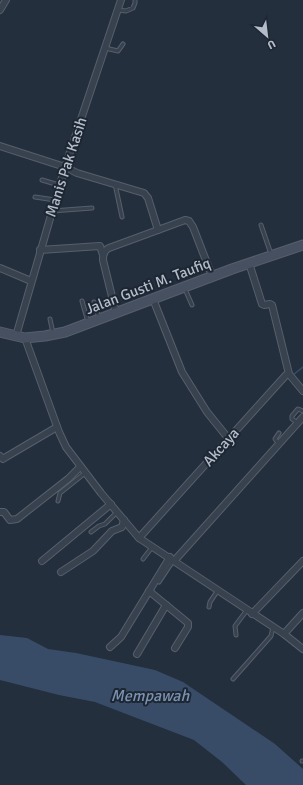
<svg xmlns="http://www.w3.org/2000/svg" width="303" height="785" font-family="Signika,sans-serif">
	<style>
		.water { fill: #394c67 }
		.lines { fill: none; stroke-linecap: round; stroke-linejoin: round }
		.stream { stroke: #394c67; stroke-width: 1.5 }
		.service-casing { stroke: #565f6c; stroke-width: 5 }
		.minor-casing { stroke: #565f6c; stroke-width: 8 }
		.secondary-casing { stroke: #565f6c; stroke-width: 11 }
		.service { stroke: #38414e; stroke-width: 3 }
		.minor { stroke: #38414e; stroke-width: 6 }
		.secondary { stroke: #465061; stroke-width: 9 }
		.labels { text-anchor: middle; stroke-width: 4; stroke-linejoin: round; paint-order: stroke }
		.street-label { font-size: 15px; fill: #b4bcc9; stroke: #1d2633 }
		.water-label { font-size: 16px; font-style: italic; fill: #7c92b1; stroke: #1d2633 }
	</style>
	<rect width="100%" height="100%" fill="#242f3e"/>
	<path class="water" d="M0,635l27,3 21,11 28,4 79,17 28,12 92,62 28,25v16h-57l-24,-23 -28,-22 -99,-38 -36,-7 -59,-15z"/>
	<g class="lines">
		<path class="stream" d="M293,375l10,-8"/>
		<g class="service-casing">
			<g id="service">
				<path d="M118,10l8,1 7,-3 2,-5v-3"/>
				<path d="M105,48l13,3 5,-7"/>
				<path d="M42,180l17,5"/>
				<path d="M115,184l7,33"/>
				<path d="M35,197l20,3"/>
				<path d="M52,211l40,-3"/>
				<path d="M261,225l10,29"/>
				<path d="M185,289l7,16"/>
				<path d="M82,301l6,21"/>
				<path d="M94,302l5,16"/>
				<path d="M50,319l3,14"/>
				<path d="M298,423l-6,-4v-3l6,-7 5,2"/>
				<path d="M279,433l-4,6 4,5"/>
				<path d="M58,501l2,-8 25,-20"/>
				<path d="M91,532l8,-6 6,-2 12,-12"/>
				<path d="M143,559l10,-13"/>
				<path d="M159,582l14,-21"/>
				<path d="M209,607l1,-5 8,-12"/>
				<path d="M236,635l-1,-9 12,-16"/>
				<path d="M233,679l38,-43 2,-9"/>
				<path d="M302,761h1"/>
			</g>
		</g>
		<g class="minor-casing">
			<g id="minor">
				<path d="M0,10l6,-10"/>
				<path d="M0,146l65,21 12,6 67,20 4,5 10,32 27,-10 4,1 4,6 19,49"/>
				<path d="M40,250l60,-4 3,9"/>
				<path d="M249,263l13,41 2,1 6,-1 2,1 17,69 14,17"/>
				<path d="M0,268l31,13"/>
				<path d="M153,299l29,73 25,40 21,26"/>
				<path d="M116,313l-13,-53c0,-5 1,-10 6,-12l49,-18"/>
				<path d="M16,336l49,-169 56,-167"/>
				<path d="M25,338l34,94 7,15 35,46 38,45 145,96 19,15"/>
				<path d="M0,456l3,3 3,-2 51,-30"/>
				<path d="M0,512h4l6,8 7,-1 51,-40 12,-12"/>
				<path d="M139,538l147,-163 3,-1"/>
				<path d="M175,560l128,-143"/>
				<path d="M42,561l69,-57"/>
				<path d="M61,572l32,-21 19,-20 10,-4 2,-7"/>
				<path d="M149,591l39,32v4l-13,21"/>
				<path d="M252,614l51,-53"/>
				<path d="M284,634l19,-21"/>
				<path d="M110,647l11,-10 49,-80"/>
				<path d="M137,654l29,-49"/>
			</g>
		</g>
		<g class="secondary-casing">
			<path id="secondary" d="M0,332l25,6 20,-2 20,-4 167,-63 71,-24"/>
		</g>
		<use href="#service" class="service"/>
		<use href="#minor" class="minor"/>
		<use href="#secondary" class="secondary"/>
	</g>
	<g class="labels">
		<g class="street-label">
			<text transform="translate(66 167) rotate(-72)" y="5">Manis Pak Kasih</text>
			<text transform="translate(148 286) rotate(-21)" y="5">Jalan Gusti M. Taufiq</text>
			<text transform="translate(221 447) rotate(-48)" y="5">Akcaya</text>
		</g>
		<g class="water-label">
			<text x="150" y="701">Mempawah</text>
		</g>
	</g>
	<g transform="translate(267 36) rotate(152)" stroke="#1d2633" stroke-width="3" paint-order="stroke">
	<path d="M0-3L7 15L0 10L-7 15Z" fill="#b4bcc9"/>
	<text y="-6" font-size="11" font-weight="bold" text-anchor="middle" fill="#b4bcc9">U</text>
	</g>
</svg>
